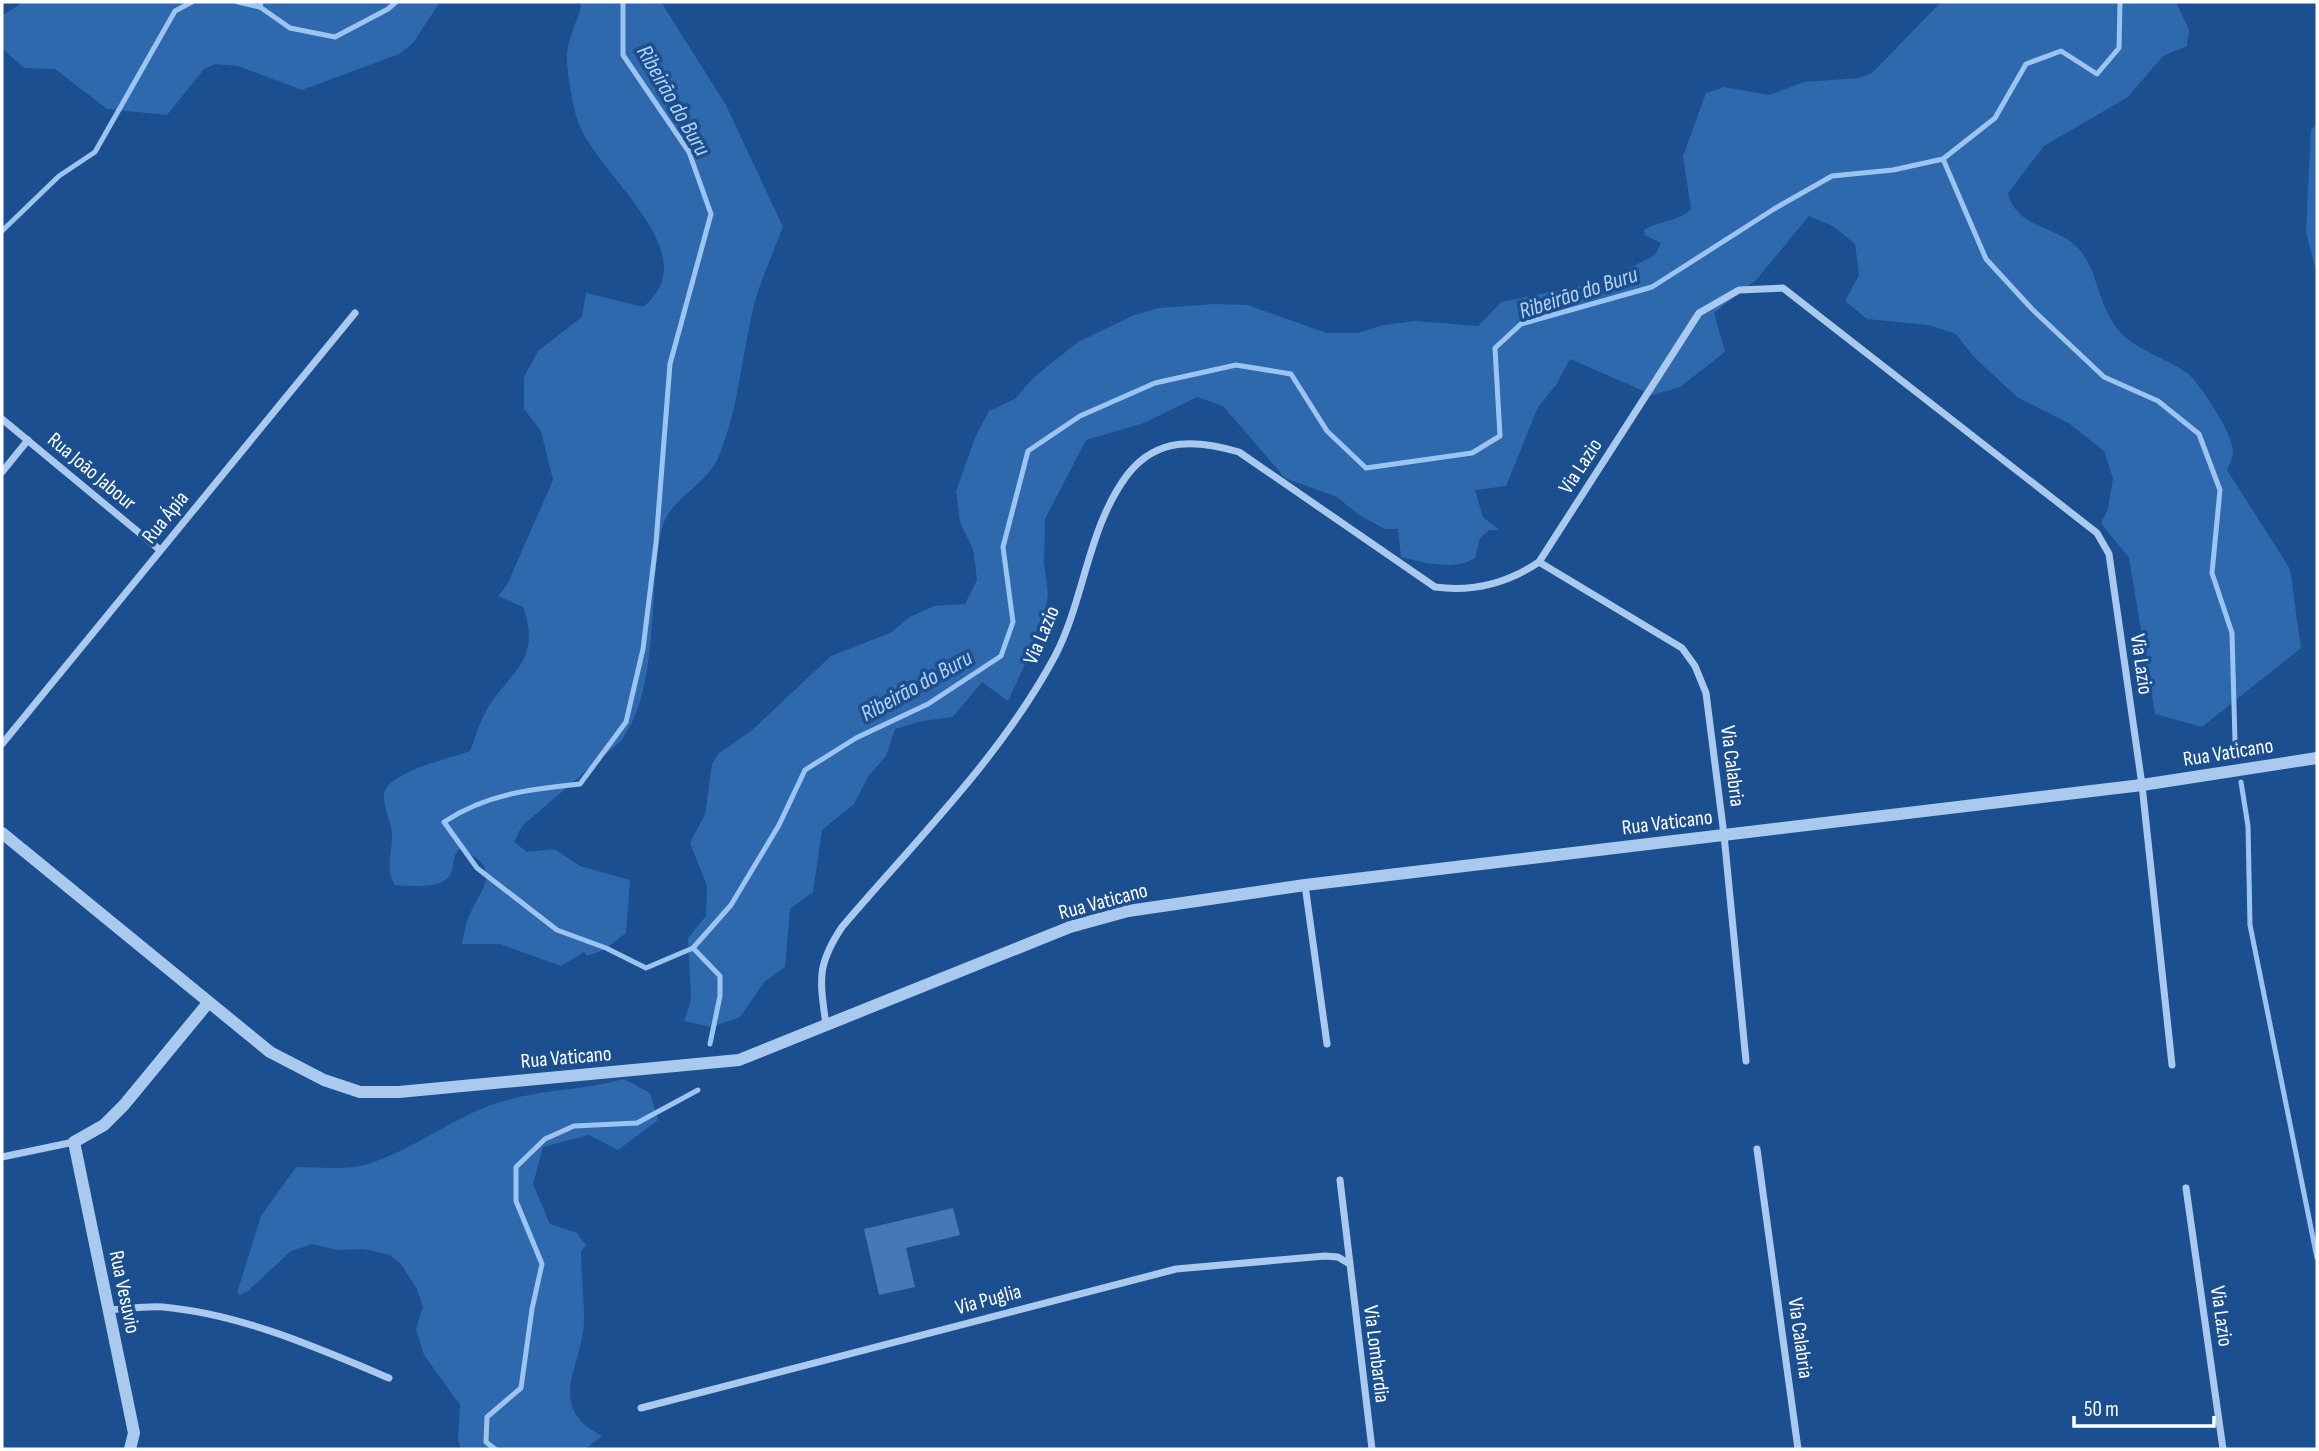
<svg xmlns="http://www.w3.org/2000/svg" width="2319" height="1451" font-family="'Sofia Sans Condensed',sans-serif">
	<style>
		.green { fill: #2e69ad }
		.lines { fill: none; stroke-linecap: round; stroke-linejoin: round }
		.stream { stroke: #9cc4f0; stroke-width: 5 }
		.building { fill: #4478b7 }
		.minor { stroke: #a9c9ee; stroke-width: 7 }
		.tertiary { stroke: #a9c9ee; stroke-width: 12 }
		.labels { text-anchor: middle; stroke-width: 7; stroke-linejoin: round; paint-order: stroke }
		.street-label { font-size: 21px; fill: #fff; stroke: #1b4f8f }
		.water-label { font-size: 23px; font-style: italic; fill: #b5d3f5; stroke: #1b4f8f }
	</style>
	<rect width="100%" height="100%" fill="#1b4f8f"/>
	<g class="green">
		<path d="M23,2h417l-27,41 -14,11 -97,36 -64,-24 -22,-2 -12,5 -37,46 -60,-6 -52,-40 -31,-1 -22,-20v-32z"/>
		<path d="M579,2h82l65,103 57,122c-11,29 -26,60 -32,91 -10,47 -14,95 -33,140 -11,27 -48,40 -56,70 -15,64 -1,159 -41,213l-99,85 -8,16 13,10 27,-3 26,17 50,14 -4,53 -22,17 -17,6 -3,-4 -23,14 -61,-22h-38c2,-9 3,-20 7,-28 13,-29 36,-49 -10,-67 -8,9 -4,17 -9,26 -9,15 -40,11 -55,10 -11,-17 -2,-32 -3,-52 -1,-12 -8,-24 -8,-37 -1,-23 67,-38 86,-45 5,-12 8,-25 14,-36 20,-41 60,-50 39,-108l-25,-11 9,-11 46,-105 -12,-49 -17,-22v-32l14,-26 44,-34 4,-24 57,14c67,-53 -47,-133 -65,-185 -5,-14 -12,-54 -11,-69 1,-14 10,-32 14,-46z"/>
		<path d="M1941,2h235l13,28 -2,16 -24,10 -35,41 -84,49 -36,47c9,36 45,31 68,53 22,21 20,54 40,81 17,23 48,29 71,46 13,10 45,60 46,77 1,6 -3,14 -6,20l63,99 11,79 -99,79 -47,-13 -26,-156 -28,-35 7,-14 5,-31 -9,-27 -34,-27 -53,-27 -44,-41 -17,-22 -27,-9 -62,-6 -22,-18 14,-26 -4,-31 -22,-18 -24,-10 -53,64 -42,33 11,39 -45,35 -27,8 -83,-36 -14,26 -18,22 -32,79 -31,4 8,27 16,13h-10l-9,8 -5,20c-20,13 -52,5 -74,-1l-3,-28h-13l-26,-14 -22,-18 -52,-19 -62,-72 -26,-9 -53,26 -58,17 -41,79 -1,44 4,31 -5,31 -35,76 -26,-19 -29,35 -31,4 -27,8 -9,27 -18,21 -14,27 -32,26 -9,62 -23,17 -5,58 -20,14 -25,36 -29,10 -27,-6 7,-21 -3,-62 18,-22 1,-30 -17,-43 15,-29 7,-50 6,-10 33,-23 80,-75 59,-23 20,-16 24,-11 31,-2 12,-24 -4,-31 -13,-27 -4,-31 19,-53 14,-27 26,-12 19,-22 44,-35 54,-26 27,-8 57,-4 31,1 80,28h31l26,-8 31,-4 63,5 23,-24 103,-21 51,-26 6,-12 -16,-8 -1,-5c16,-10 34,-8 47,-21l-8,-53 23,-63 18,-6 45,8 35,-13 55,-4 13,-5z"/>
		<path d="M2317,125v150l-11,-43 5,-103z"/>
		<path d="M624,1079l26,14 8,27 -40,30 -29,-15 -46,12 -10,37 17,40 27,9 9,12 -5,6c0,22 3,44 3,66 1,48 -42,88 18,119l-17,13h-124l-3,-9 2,-35 -36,-50 -8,-26 7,-22 -6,-18 -16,-25 -11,-9 -26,-6 -27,1 -25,-6 -21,7 -43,40 -7,4 -4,-2 24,-77 35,-49c24,0 52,4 75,-4 48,-16 87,-50 136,-63 39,-11 79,-10 117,-21z"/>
	</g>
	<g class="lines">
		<g class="stream">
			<path d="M238,2l22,5"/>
			<path d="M261,2l-1,5 30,21 45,9 53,-28 8,-7"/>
			<path d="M623,2v53l66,97 22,62 -41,150 -14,179 -13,106 -17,73 -46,62c-49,5 -94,10 -136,38l33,46 80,62 49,18 40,20 47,-20 38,-43 48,-80 26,-55 51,-32 72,-34 73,-48 12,-34 -10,-75 25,-96 52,-35 75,-33 81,-18 55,9 36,57 39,37 106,-15 28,-17 -5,-88 26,-24 131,-37 122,-78 58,-33 61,-6 50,-11 52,-41 31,-54 35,-13 36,23 22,-26 1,-46"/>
			<path d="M1943,159l43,100 46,50 72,68 54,24 41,33 21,56 -8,83 20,60 3,108"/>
			<path d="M2,231l57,-55 36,-24 80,-141 17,-9"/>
			<path d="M2241,782l7,44 2,99 67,333"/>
			<path d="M693,948l27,28v20l-10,48"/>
			<path d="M495,1449l-9,-7 1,-25 34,-29 11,-79 10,-45 -26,-63v-34l29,-28 29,-13 63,-3 61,-33"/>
		</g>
	</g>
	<path class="building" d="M953,1208l7,27 -54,13 9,39 -36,8 -15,-66z"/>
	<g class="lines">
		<g class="minor">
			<path d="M2,419l158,131"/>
			<path d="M2,472l26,-32"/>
			<path d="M1539,562l143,86 13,18 11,27 18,142 22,226"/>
			<path d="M2,744l353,-431"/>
			<path d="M1305,885l22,159"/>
			<path d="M826,1025c-6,-45 -10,-59 16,-98 74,-87 159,-170 213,-271 29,-55 33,-130 73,-182 30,-38 70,-34 111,-22l196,135c37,5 73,-4 104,-25l160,-249 40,-23 44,-2 314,245 12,21 33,231 30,280"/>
			<path d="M1757,1149l41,300"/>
			<path d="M2,1157l72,-15"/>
			<path d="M1340,1180l32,269"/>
			<path d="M2186,1188l37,261"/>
			<path d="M109,1310c17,-1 36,-4 54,-3 78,7 155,41 226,71"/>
			<path d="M641,1408l535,-139 149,-13 13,1 10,6"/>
		</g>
		<g class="tertiary">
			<path d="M2,833l268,219 54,28 36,12h39l340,-32 331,-133 58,-16 177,-26 837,-100 175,-27"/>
			<path d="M130,1449l4,-16 -60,-291 30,-17 20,-20 84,-102"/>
		</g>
	</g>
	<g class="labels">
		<g class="street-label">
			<text transform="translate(1580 466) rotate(-57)" y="7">Via Lazio</text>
			<text transform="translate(92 471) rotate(40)" y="7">Rua João Jabour</text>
			<text transform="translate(165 517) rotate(-51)" y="7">Rua Ápia</text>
			<text transform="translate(1041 635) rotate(-67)" y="7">Via Lazio</text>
			<text transform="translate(2142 664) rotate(82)" y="7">Via Lazio</text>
			<text transform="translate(2228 752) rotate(-9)" y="7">Rua Vaticano</text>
			<text transform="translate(1733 766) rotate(83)" y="7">Via Calabria</text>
			<text transform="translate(1667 822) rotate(-7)" y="7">Rua Vaticano</text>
			<text transform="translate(1103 901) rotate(-15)" y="7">Rua Vaticano</text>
			<text transform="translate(566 1057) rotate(-5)" y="7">Rua Vaticano</text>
			<text transform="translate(125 1292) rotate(78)" y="7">Rua Vesuvio</text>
			<text transform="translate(988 1299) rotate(-15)" y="7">Via Puglia</text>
			<text transform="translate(2222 1316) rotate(82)" y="7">Via Lazio</text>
			<text transform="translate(1801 1338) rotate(82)" y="7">Via Calabria</text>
			<text transform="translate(1377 1354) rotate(83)" y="7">Via Lombardia</text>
		</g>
		<g class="water-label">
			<text transform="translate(674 100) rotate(60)" y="8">Ribeirão do Buru</text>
			<text transform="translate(1578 292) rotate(-18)" y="8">Ribeirão do Buru</text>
			<text transform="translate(916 685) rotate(-29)" y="8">Ribeirão do Buru</text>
		</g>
	</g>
	<rect width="2319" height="1451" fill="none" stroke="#ffffff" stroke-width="7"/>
	<path d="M2074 1416v10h140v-10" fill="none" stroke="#ffffff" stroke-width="3.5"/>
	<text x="2084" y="1416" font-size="21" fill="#ffffff" stroke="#1b4f8f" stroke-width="5" paint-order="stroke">50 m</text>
</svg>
